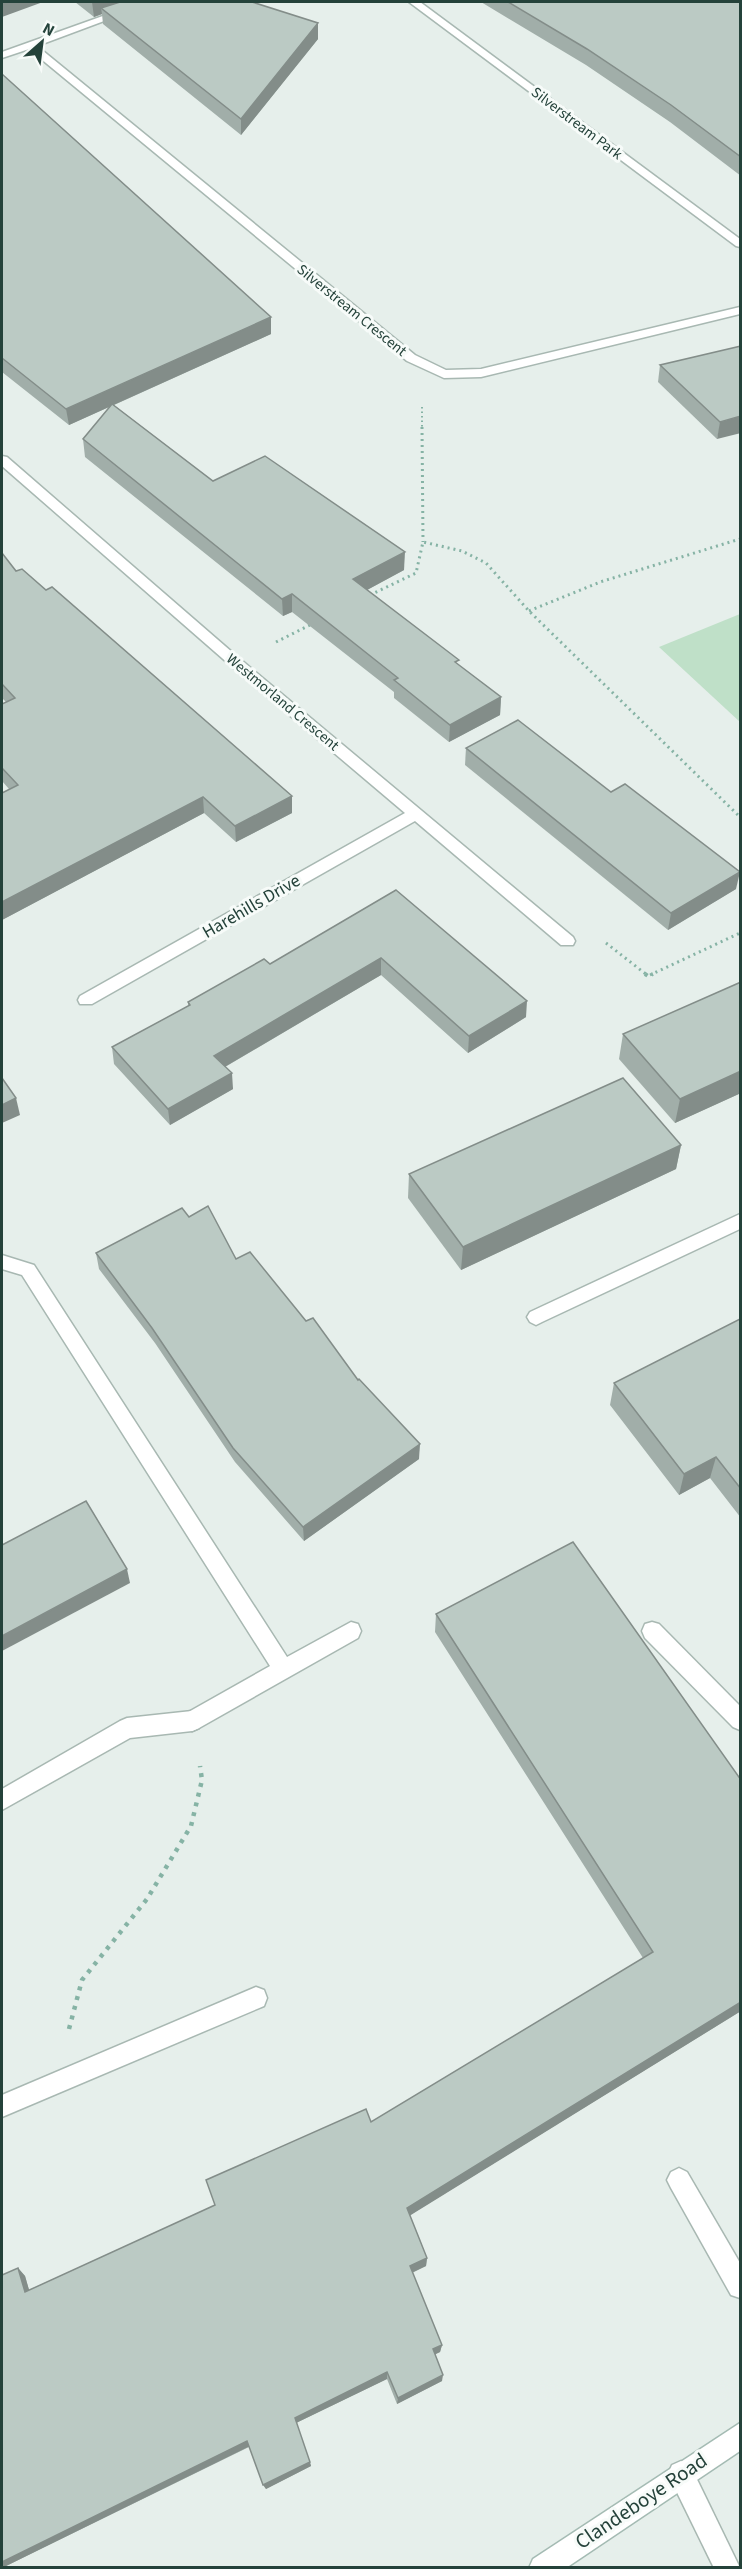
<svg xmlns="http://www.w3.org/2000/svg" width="742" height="2569" font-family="'Source Sans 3',sans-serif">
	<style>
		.green { fill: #bfe0c8 }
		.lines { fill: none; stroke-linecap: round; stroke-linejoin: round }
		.service-casing { stroke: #a8b8b2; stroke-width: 3 }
		.minor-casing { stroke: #a8b8b2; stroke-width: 3 }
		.secondary-casing { stroke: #a4bbb3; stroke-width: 3 }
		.path-far3 { stroke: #86b3a5; stroke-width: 2; stroke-dasharray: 1.5 3; stroke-linecap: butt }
		.path-far2 { stroke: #86b3a5; stroke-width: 3; stroke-dasharray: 2 4; stroke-linecap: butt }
		.path-far1 { stroke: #86b3a5; stroke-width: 4; stroke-dasharray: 3 4.5; stroke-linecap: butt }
		.path { stroke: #86b3a5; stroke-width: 4.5; stroke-dasharray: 4 6; stroke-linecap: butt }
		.service { fill: #fff; fill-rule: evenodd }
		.minor { fill: #fff; fill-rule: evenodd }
		.secondary { fill: #fff; fill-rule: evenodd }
		.wall { fill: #a1aea9 }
		.shaded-wall { fill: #838d89 }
		.building { fill: #bbcac4; stroke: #838d89; stroke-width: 1.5 }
		.labels { text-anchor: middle; stroke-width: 6; stroke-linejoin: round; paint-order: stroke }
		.far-street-label { font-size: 15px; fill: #24423a; stroke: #f7fbf9 }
		.street-label { font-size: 18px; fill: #24423a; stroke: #f7fbf9 }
		.near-street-label { font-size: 21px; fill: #24423a; stroke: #f7fbf9 }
	</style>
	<rect width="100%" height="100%" fill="#e6efeb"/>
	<path class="green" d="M740,614v108l-81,-75z"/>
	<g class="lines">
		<g class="service-casing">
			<g id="service">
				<path d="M652,1622l7,2 81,82v24l-7,-3 -88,-89 -3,-7 3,-7z"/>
				<path d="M192,1711l7,3 3,7 -3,7 -7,3 -62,7 -128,72v-21l118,-68 7,-3z"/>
				<path d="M679,2168l8,4 53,91v35l-9,-3 -60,-107 -4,-8 4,-8z"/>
			</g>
		</g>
		<g class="minor-casing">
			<g id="minor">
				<path d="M142,2h13l-118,44 378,309 31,15 35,-1 259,-62v7l-259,63 -37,1 -37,-17 -378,-312 -27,9v-6z"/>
				<path d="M409,2h11l320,237v8l-4,-1z"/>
				<path d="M2,456l5,1 233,202 333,278 2,4 -2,4h-12l-146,-124 -323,183h-12l-2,-4 2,-4 325,-183 -175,-148 -228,-199z"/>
				<path d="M740,1214v15l-198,93 -6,3 -6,-3 -3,-5 3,-5z"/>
				<path d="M2,1255l32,10 253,392 64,-35 7,2 3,7 -3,7 -159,90 -7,3 -7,-3 -3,-7 3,-7 85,-48 -248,-391 -20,-6z"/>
				<path d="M256,1987l8,3 3,8 -3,8 -262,111v-22z"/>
				<path d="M681,2461l9,4 50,103h-26l-46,-94 4,-9z"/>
			</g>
		</g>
		<g class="secondary-casing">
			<path id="secondary" d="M740,2423v28l-174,117h-37l4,-9z"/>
		</g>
		<path class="path-far3" d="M422,407v21"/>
		<g class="path-far2">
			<path d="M422,427l1,115"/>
			<path d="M370,595l46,-22 7,-31 39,9 24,12 43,48 211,206"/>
			<path d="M529,611l71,-29 140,-43"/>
			<path d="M276,642l36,-18"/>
			<path d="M606,943l41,32"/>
			<path d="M650,975l90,-42"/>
		</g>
		<path class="path-far1" d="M645,974l3,2 5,-2"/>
		<path class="path" d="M69,2029l13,-49 65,-81 44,-73 11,-46 -2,-14"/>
		<use href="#service" class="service"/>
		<use href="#minor" class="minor"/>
		<use href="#secondary" class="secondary"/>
	</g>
	<g class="wall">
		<path d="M75,2h177l66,37 -77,96 -138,-111 -1,-10 -8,3z"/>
		<path d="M481,2h260v174l-71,-54 -84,-57z"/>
		<path d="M2,74l269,260 -157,71 99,76 191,89 -37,20 92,75 42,32 -1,18 -51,27 -55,-44v-6l-102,-80 -9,4 -198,-159 -2,-18 26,-32 -40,18 -67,-53z"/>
		<path d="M741,346l-24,93 -59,-57 2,-17z"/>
		<path d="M2,553l14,18 276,242 -56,29 -32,-29 -202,107v-127l7,-4 -7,-8v-77l4,-2 -4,-4z"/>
		<path d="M466,748l270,141 -68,41 -203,-165z"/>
		<path d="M396,890l130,127 -58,36 -87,-78 -156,92 8,22 -63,36 -56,-61 -2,-17 76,-41v-4l82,-38z"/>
		<path d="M741,982v111l-66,30 -56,-64 4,-25z"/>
		<path d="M681,1145l-5,24 -215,101 -53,-72 1,-24z"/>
		<path d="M189,1217l117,104 52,59 61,79 -115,82 -69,-79 -80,-119 -56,-74 -3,-16z"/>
		<path d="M741,1319v199l-31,-40 -31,17 -69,-90 4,-22z"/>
		<path d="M436,1614l305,166v231l-331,204 17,43 -1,8 -14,7 30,72 -2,7 -5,2 7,27 -45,23 -10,-25 -91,44 15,43 -45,23 -17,-42 -247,121 16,-300 7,8 4,14 186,-85 156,-83 272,-164 -208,-326z"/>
	</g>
	<g class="shaded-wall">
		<path d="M2,2h41l-41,15z"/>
		<path d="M92,2h45l-36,6 1,6 -8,3z"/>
		<path d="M318,23v16l-77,96v-16z"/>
		<path d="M271,317v17l-202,91 -3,-16z"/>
		<path d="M741,416v17l-24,6 3,-17z"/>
		<path d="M405,552l-1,18 -50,27 -1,-18z"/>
		<path d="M292,594v18l-9,4 -1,-17z"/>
		<path d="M501,697l-1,18 -51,27 1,-17z"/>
		<path d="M292,796v17l-56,29 -1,-16z"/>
		<path d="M203,797l1,16 -202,107v-18z"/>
		<path d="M740,872l-4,17 -68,41 3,-17z"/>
		<path d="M381,958v17l-165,97 -2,-16z"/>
		<path d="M527,1001l-1,16 -58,36 1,-17z"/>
		<path d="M741,1071v22l-66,30 5,-24z"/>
		<path d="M232,1073l1,16 -63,36 -2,-16z"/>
		<path d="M16,1098l4,17 -18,8v-18z"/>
		<path d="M681,1145l-5,24 -215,101 2,-23z"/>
		<path d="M420,1444l-1,15 -115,82 -1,-14z"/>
		<path d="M716,1457l-6,21 -31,17 5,-21z"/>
		<path d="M127,1569l3,14 -128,68v-15z"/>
		<path d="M741,2002v9l-335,207 1,-10z"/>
		<path d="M427,2258l-1,8 -17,8 1,-8z"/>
		<path d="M18,2268l7,8 7,24 -7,-8z"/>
		<path d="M442,2345l-2,7 -8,4 1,-7z"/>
		<path d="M387,2372v7l-91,44 -1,-5z"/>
		<path d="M443,2375l-1,6 -45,23 1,-6z"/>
		<path d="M247,2441l3,5 -248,122v-6z"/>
		<path d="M310,2462l1,4 -45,23 -3,-4z"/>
	</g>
	<g class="building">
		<path d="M120,2h132l66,21 -77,96 -140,-111z"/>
		<path d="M508,2h233v155l-70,-52 -84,-56z"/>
		<path d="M2,74l269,243 -205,92 -64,-51z"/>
		<path d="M741,346v70l-21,6 -60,-57z"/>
		<path d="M112,404l101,77 52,-25 140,96 -52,27 106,81 -4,2 46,35 -51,28 -56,-45 4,-2 -106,-84 -10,5 -199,-160z"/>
		<path d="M2,553l14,18 6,-2 24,21 6,-3 240,209 -57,30 -32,-29 -201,105v-109l16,-8 -16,-17v-64l13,-6 -13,-14z"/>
		<path d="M518,720l93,72 14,-8 115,88 -69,41 -205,-165z"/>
		<path d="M396,890l131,111 -58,35 -88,-78 -167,98 18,17 -64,36 -56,-62 78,-42 -2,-3 76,-43 6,5z"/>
		<path d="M741,982v89l-61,28 -57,-65z"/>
		<path d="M2,1078l14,20 -14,7z"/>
		<path d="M623,1078l58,67 -218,102 -54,-73z"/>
		<path d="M208,1206l28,53 14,-7 56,69 7,-3 45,62 1,-1 61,65 -117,83 -70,-79 -81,-120 -56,-75 86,-45 7,9z"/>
		<path d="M740,1319h1v170l-25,-32 -32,17 -70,-91z"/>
		<path d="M86,1501l41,68 -125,67v-91z"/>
		<path d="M573,1542l168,238v222l-334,206 20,50 -17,8 32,79 -9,4 10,26 -45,23 -11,-26 -92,46 15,44 -47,23 -16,-44 -245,121v-287l16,-7 7,24 190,-87 -9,-25 160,-71 5,13 282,-170 -217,-338z"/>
	</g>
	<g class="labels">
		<g class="far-street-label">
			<text transform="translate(577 123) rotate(37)" y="5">Silverstream Park</text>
			<text transform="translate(352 310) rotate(39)" y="5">Silverstream Crescent</text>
			<text transform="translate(283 702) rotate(40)" y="5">Westmorland Crescent</text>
		</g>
		<g class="street-label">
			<text transform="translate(251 906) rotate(-30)" y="6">Harehills Drive</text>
		</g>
		<g class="near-street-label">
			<text transform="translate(641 2501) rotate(-34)" y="7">Clandeboye Road</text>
		</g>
	</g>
	<rect width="742" height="2569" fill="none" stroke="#24423a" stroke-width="6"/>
	<g transform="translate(42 42) rotate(28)" stroke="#f7fbf9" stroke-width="4.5" paint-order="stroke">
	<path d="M0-4.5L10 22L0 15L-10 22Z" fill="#24423a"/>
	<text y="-9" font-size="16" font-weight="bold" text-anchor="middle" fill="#24423a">N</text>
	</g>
</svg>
